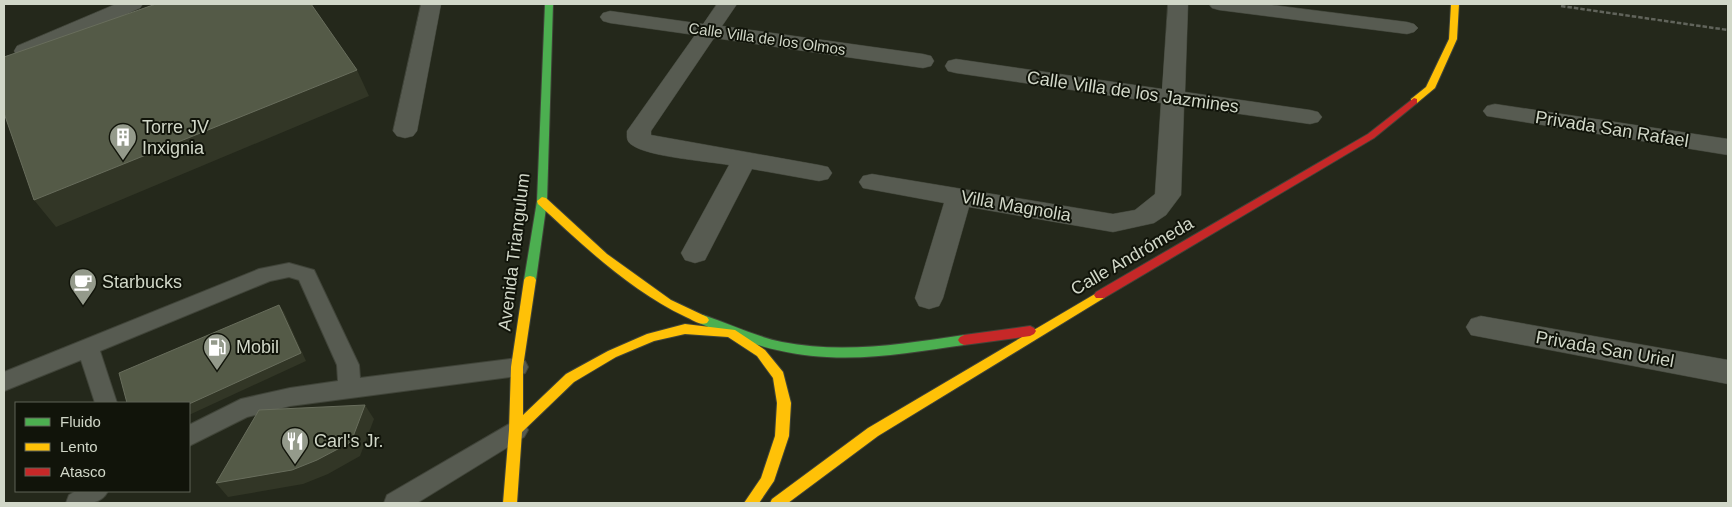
<svg xmlns="http://www.w3.org/2000/svg" width="1732" height="507" font-family="Arial,sans-serif">
	<style>
		.lines { fill: none; stroke-linecap: round; stroke-linejoin: round }
		.lane-casing { stroke: #404439; stroke-width: 2 }
		.street-casing { stroke: #404439; stroke-width: 1 }
		.fast-casing { stroke: #404439; stroke-width: 2 }
		.slow-casing { stroke: #404439; stroke-width: 2 }
		.jam-casing { stroke: #404439; stroke-width: 2 }
		.path { stroke: #61645b; stroke-width: 2.5; stroke-dasharray: 4.5 2; stroke-linecap: butt }
		.lane { fill: #575b51; fill-rule: evenodd }
		.street { fill: #575b51; fill-rule: evenodd }
		.fast { fill: #4caf50; fill-rule: evenodd }
		.slow { fill: #ffc107; fill-rule: evenodd }
		.jam { fill: #c62828; fill-rule: evenodd }
		.shaded-wall { fill: #323626 }
		.building { fill: #545a47; stroke: #686d5c }
		.labels { text-anchor: middle; stroke-width: 4; stroke-linejoin: round; paint-order: stroke }
		.far-street-label { font-size: 15px; fill: #d1d7c8; stroke: #11140a }
		.street-label { font-size: 18px; fill: #d1d7c8; stroke: #11140a }
		.poi-label { font-size: 18px; fill: #d1d7c8; stroke: #11140a; text-anchor: start }
	</style>
	<rect width="100%" height="100%" fill="#24281b"/>
	<g class="lines">
		<g class="lane-casing">
			<g id="lane">
				<path d="M289,263l25,7 45,95 1,13 157,-20 8,3 3,6 -3,6 -8,3 -227,30 -43,11 -58,29v-21l52,-26 49,-11 48,-7 -1,-16 -38,-85 -10,-3 -19,4 -170,70 17,52h-22l-14,-43 -77,31v-19l255,-103z"/>
				<path d="M516,420l8,3 4,7 -4,7 -107,66h-33l3,-8z"/>
				<path d="M76,491h32c-8,16 -26,12 -42,12l3,-8z"/>
			</g>
		</g>
		<g class="street-casing">
			<g id="street">
				<path d="M116,4h27l-3,4 -107,48 -8,2 -8,-2 -3,-5 3,-5z"/>
				<path d="M421,4h20l-24,127 -4,5 -8,2 -8,-2 -4,-5z"/>
				<path d="M717,4h20l-15,22 201,28 8,2 3,5 -3,5 -8,2 -209,-30 -63,93v4l168,30 9,2 4,6 -4,6 -9,2 -67,-12 -47,91 -10,3 -10,-3 -4,-7 48,-88c-23,-4 -80,-8 -97,-20 -6,-4 -5,-8 -5,-14l68,-96 -85,-12 -7,-2 -3,-4 3,-4 7,-2 93,13z"/>
				<path d="M1168,4h20l-3,88 125,18 8,2 4,5 -4,5 -8,2 -126,-18 -3,89 -15,20 -12,8 -41,9 -144,-25 -26,91 -4,8 -10,3 -10,-3 -4,-8 29,-95 -81,-15 -4,-6 4,-6 9,-2 241,40 22,-4 20,-16 6,-91 -205,-30 -8,-2 -3,-5 3,-5 8,-2 206,30z"/>
				<path d="M1209,4h56l142,18 7,2 4,4 -4,4 -7,2 -188,-24 -7,-2z"/>
				<path d="M1495,104l233,35v16l-241,-39 -4,-5 4,-5z"/>
				<path d="M1481,316l247,44v24l-257,-49 -5,-8 5,-8z"/>
			</g>
		</g>
		<g class="fast-casing">
			<g id="fast">
				<path d="M545,4h8l-6,197 -11,79 -2,3h-8l-2,-3 13,-79z"/>
				<path d="M703,315c27,9 51,21 79,27 61,12 122,2 182,-7l4,2 2,3 -2,3 -4,2c-45,6 -91,15 -137,12 -44,-2 -88,-16 -128,-34l-2,-3 2,-3z"/>
			</g>
		</g>
		<g class="slow-casing">
			<g id="slow">
				<path d="M1451,4h8l-2,35 -22,49 -18,15h-6v-4l15,-12 23,-48z"/>
				<path d="M542,197l4,1 61,56 64,46 36,17 2,3 -2,3c-7,3 -14,-3 -21,-6 -57,-27 -102,-71 -148,-113l-1,-3z"/>
				<path d="M530,276l4,1 2,3 -13,87v48l43,-41 42,-23 39,-17 38,-10 50,6 30,20 18,22 8,31 -2,33 -15,45 -15,22h-15l17,-25 14,-42 2,-33 -4,-25 -16,-22 -29,-19 -43,-3 -31,7 -38,16 -42,25 -52,50 -5,71h-14l6,-73 2,-63 13,-87 2,-3z"/>
				<path d="M1100,291l4,1 2,3 -2,3 -226,138 -90,67h-18l2,-4 96,-71z"/>
			</g>
		</g>
		<g class="jam-casing">
			<g id="jam">
				<path d="M1414,98l3,1v4l-43,35 -270,160h-8l-2,-3 2,-3 272,-158z"/>
				<path d="M1030,326l4,2 2,3 -2,3 -4,2 -66,9 -4,-2 -2,-3 2,-3 4,-2z"/>
			</g>
		</g>
		<path class="path" d="M1561,6l167,24"/>
		<use href="#lane" class="lane"/>
		<use href="#street" class="street"/>
		<use href="#fast" class="fast"/>
		<use href="#slow" class="slow"/>
		<use href="#jam" class="jam"/>
	</g>
	<g class="shaded-wall">
		<path d="M357,70l12,26 -313,131 -22,-27z"/>
		<path d="M279,305l5,7 22,49 -117,54v-11z"/>
		<path d="M365,405l9,14 -14,37 -32,18 -25,10 -75,13 -12,-14z"/>
	</g>
	<g class="building">
		<path d="M156,4h155l46,66 -323,130 -30,-87v-56z"/>
		<path d="M279,305l22,48 -112,51v-1h-62l-8,-30z"/>
		<path d="M365,405l-14,37 -34,18 -25,10 -76,13 43,-73z"/>
	</g>
	<defs>
		<g id="building-pin" transform="scale(1.4375)"><path d="M0 17L-7.5 6A9.5 9.5 0 1 1 7.5 6Z" fill="#949a8b" stroke="#11140a"/><path d="M-4-6H4V6H1V3H-1V6H-4ZM-2.5-4.3h1.7v1.8h-1.7ZM.8-4.3h1.7v1.8H.8ZM-2.5-1h1.7V.8h-1.7ZM.8-1h1.7V.8H.8Z" fill="#fff"/></g>
		<g id="cafe-pin" transform="scale(1.4375)"><path d="M0 17L-7.5 6A9.5 9.5 0 1 1 7.5 6Z" fill="#949a8b" stroke="#11140a"/><path d="M-5.5-4.5H6V0H3Q3 3.5 0 3.5H-2.5Q-5.5 3.5-5.5 0ZM3-3.2v2h1.7v-2ZM-6 4.5H4V6H-6Z" fill="#fff"/></g>
		<g id="fuel-pin" transform="scale(1.4375)"><path d="M0 17L-7.5 6A9.5 9.5 0 1 1 7.5 6Z" fill="#949a8b" stroke="#11140a"/><path d="M-5.5-6h7V0h2V4h1.3V-2.5L3-4.5l.8-.8L6-3V5H2.5V1h-1V6h-7ZM-4.2-4.7v3.2H.2V-4.7Z" fill="#fff"/></g>
		<g id="restaurant-pin" transform="scale(1.4375)"><path d="M0 17L-7.5 6A9.5 9.5 0 1 1 7.5 6Z" fill="#949a8b" stroke="#11140a"/><path d="M-5-6h1v4h1v-4h1v4h1v-4h1v5L-1.5 .5V6h-2V.5L-5-1ZM5-6V6H3V1.5H1.5Q1.5-4 5-6Z" fill="#fff"/></g>
	</defs>
	<g fill-rule="evenodd">
		<use href="#building-pin" x="123" y="137"/>
		<use href="#cafe-pin" x="83" y="282"/>
		<use href="#fuel-pin" x="217" y="347"/>
		<use href="#restaurant-pin" x="295" y="441"/>
	</g>
	<g class="labels">
		<g class="far-street-label">
			<text transform="translate(767 39) rotate(8)" y="5">Calle Villa de los Olmos</text>
		</g>
		<g class="street-label">
			<text transform="translate(1133 92) rotate(8)" y="6">Calle Villa de los Jazmines</text>
			<text transform="translate(1612 129) rotate(9)" y="6">Privada San Rafael</text>
			<text transform="translate(1016 206) rotate(10)" y="6">Villa Magnolia</text>
			<text transform="translate(514 252) rotate(-83)" y="6">Avenida Triangulum</text>
			<text transform="translate(1132 256) rotate(-30)" y="6">Calle Andrómeda</text>
			<text transform="translate(1605 349) rotate(10)" y="6">Privada San Uriel</text>
		</g>
		<g class="poi-label">
			<text x="142" y="133">Torre JV<tspan x="142" dy="21">Inxignia</tspan></text>
			<text x="102" y="288">Starbucks</text>
			<text x="236" y="353">Mobil</text>
			<text x="314" y="447">Carl's Jr.</text>
		</g>
	</g>
	<rect width="1732" height="507" fill="none" stroke="#d1d7c8" stroke-width="10"/>
	<rect x="15" y="402" width="175" height="90" fill="#11140a" stroke="#5e6256"/>
	<rect x="25" y="418" width="25" height="8" fill="#4caf50" stroke="#5e6256"/>
	<text x="60" y="427" font-size="15" fill="#d1d7c8">Fluido</text>
	<rect x="25" y="443" width="25" height="8" fill="#ffc107" stroke="#5e6256"/>
	<text x="60" y="452" font-size="15" fill="#d1d7c8">Lento</text>
	<rect x="25" y="468" width="25" height="8" fill="#c62828" stroke="#5e6256"/>
	<text x="60" y="477" font-size="15" fill="#d1d7c8">Atasco</text>
</svg>
